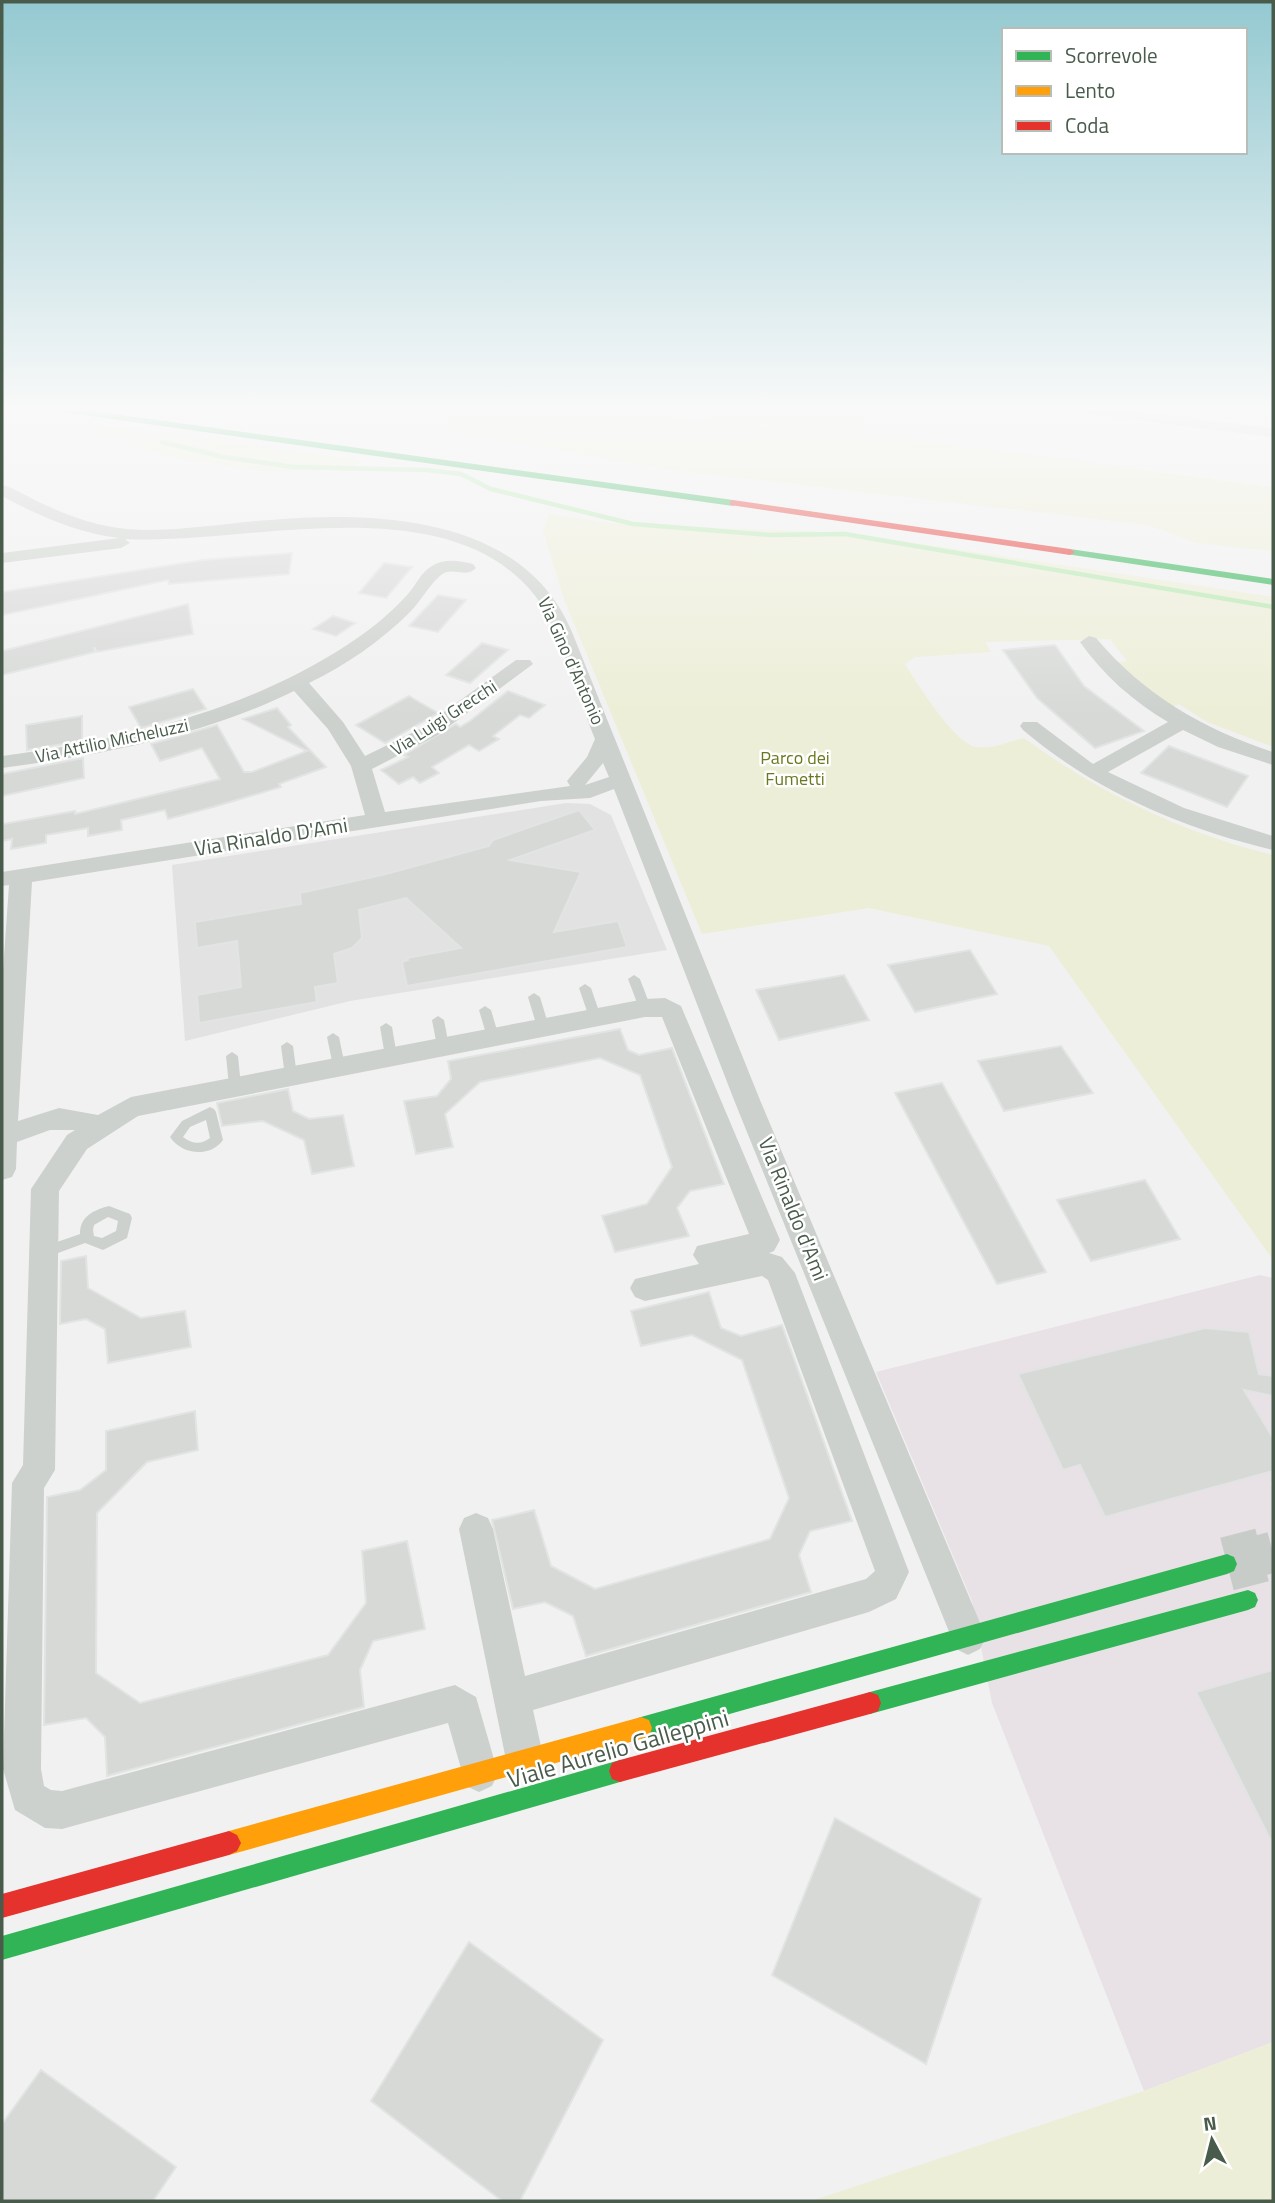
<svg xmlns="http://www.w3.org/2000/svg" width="1275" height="2203" font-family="'Titillium Web',sans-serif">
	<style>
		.commercial { fill: #e8e2e6 }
		.education { fill: #e3e2e3 }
		.green { fill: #edeed7 }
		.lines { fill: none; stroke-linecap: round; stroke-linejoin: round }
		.stream { stroke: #b6e9af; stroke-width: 4.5 }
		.building { fill: #d7d9d7; stroke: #e2e4e3; stroke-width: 2 }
		.secondary-tunnel-far1 { stroke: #c7ccc8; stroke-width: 41; stroke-dasharray: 41 21; stroke-linecap: butt }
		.secondary-tunnel { stroke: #c7ccc8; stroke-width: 54; stroke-dasharray: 54 27; stroke-linecap: butt }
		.lane { fill: #cdd1cd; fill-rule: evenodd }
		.street { fill: #cdd1cd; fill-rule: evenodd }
		.fast { fill: #30b455; fill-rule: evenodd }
		.slow { fill: #ff9f0a; fill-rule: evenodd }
		.jam { fill: #e5322d; fill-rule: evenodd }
		.labels { text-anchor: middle; stroke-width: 5; stroke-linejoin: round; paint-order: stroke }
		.far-street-label { font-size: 18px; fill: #495c4c; stroke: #fff }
		.far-park-label { font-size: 18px; fill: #6a791f; stroke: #fff }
		.street-label { font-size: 21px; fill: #495c4c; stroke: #fff }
		.near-street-label { font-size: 24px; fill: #495c4c; stroke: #fff }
	</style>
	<rect width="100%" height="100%" fill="#f1f1f1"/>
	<path class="commercial" d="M1260,1275l13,3v204l-2,2 2,4v554l-129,49 -152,-388 -20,-102 -96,-229z"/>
	<path class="education" d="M566,803l24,1 21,11 56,135 -317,51 -165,40 -13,-176z"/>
	<g class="green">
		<path d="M444,408c60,-1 124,-6 184,2 27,3 84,19 103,-2h135l-3,25 410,54v64l-76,-8 -49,-18 -469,-54 -221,-38 -21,-13z"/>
		<path d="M64,421l20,1 275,38 -9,9 -83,3 -102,-16z"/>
		<path d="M549,514l69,10 232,9 423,64v150l-66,-25 -28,-18 -10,4 -55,-45 13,-2 -17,-22 -125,3 6,10 -76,5 -10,7c13,20 48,78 71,83 15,3 34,-6 48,-9 75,55 159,95 249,117v405l-224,-314 -180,-38 -167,26 -138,-335 -21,-68z"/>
		<path d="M1273,2042v159h-462l333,-110z"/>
	</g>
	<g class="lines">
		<path class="stream" d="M162,442l62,15 69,10 134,3 34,4 30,15 142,35 138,11 74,-1 428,73"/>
	</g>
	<g class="building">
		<path d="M292,553l-3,21 -120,10 -1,-4 -166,35v-23l201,-32z"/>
		<path d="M384,563l28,4 -26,31 -27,-5z"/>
		<path d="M438,595l28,5 -28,32 -29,-6z"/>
		<path d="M188,604l5,30 -96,18 -3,-5 1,5 -93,23v-24z"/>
		<path d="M333,616l22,7 -19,13 -23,-7z"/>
		<path d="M482,643l26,7 -38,33 -24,-8z"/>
		<path d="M1055,645l29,41 60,45 -49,17 -58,-50 -34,-48z"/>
		<path d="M193,689l13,20 -65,19 -12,-21z"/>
		<path d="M508,691l37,14 -16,13 -9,-3 -27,21 6,3 -20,12 -10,-6 -37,22 7,6 -19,10 -7,-6 -14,7 -18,-14 27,-13 -4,-2 52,-31 4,3 10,-6z"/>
		<path d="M409,696l29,17 -53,30 -29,-18z"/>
		<path d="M277,708l14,17 -3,2 38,40 -47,17 2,3 -68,20 -45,12 -3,-9 -44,10 1,10 -34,6v-8l-42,7v8l-35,6 1,-10 -10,2 1,-17 72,-13v3l145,-35 -18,-31 -42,13 -9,-17 66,-19 27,47h8l55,-21 -64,-32z"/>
		<path d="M82,716v25l-55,9 -1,-25z"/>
		<path d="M1169,746l79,30 -21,31 -86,-34z"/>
		<path d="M83,758l1,20 -82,18v-22z"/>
		<path d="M579,810l16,20 -85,30 71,12 -27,60 64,-11 9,26 -220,39 -5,-24 6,-2 -1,-2 54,-10 -55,-50 -47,12 3,28 -10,10 -18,6 4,29 -23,4 2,15 -118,21 -2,-28 44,-8 -4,-46 -40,7 -2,-26 106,-18 -1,-11 86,-19 103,-28 4,-6z"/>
		<path d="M970,950l27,44 -82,18 -27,-47z"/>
		<path d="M844,975l25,45 -90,20 -23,-50z"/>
		<path d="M620,1029l8,21 11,5 33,-7 52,136 -34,7 -13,17 12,28 -74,16 -13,-36 45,-12 25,-37 -32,-92 -40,-17 -120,24 -35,32 8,33 -37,7 -12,-53 33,-5 14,-17 -3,-18z"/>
		<path d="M1061,1046l32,47 -89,18 -26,-50z"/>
		<path d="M942,1083l55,99 49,90 -49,12 -102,-191z"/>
		<path d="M288,1089l5,22 16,8 34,-4 11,51 -42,8 -8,-34 -41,-19 -41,5 -5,-23z"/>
		<path d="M1145,1180l35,59 -89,22 -34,-61z"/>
		<path d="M86,1256l2,32 53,30 44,-7 6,36 -83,16 -3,-34 -19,-10 -26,5 1,-63z"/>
		<path d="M709,1292l12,36 20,8 41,-11 70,196 -42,10 -11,24 12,37 -225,64 -13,-40 -28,-14 -32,7 -21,-89 42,-10 17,56 44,23 175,-50 19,-41 -47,-138 -50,-25 -51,11 -10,-35z"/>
		<path d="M1205,1328l44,4 10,42 14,2v20l-29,-6 29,48v33l-168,46 -25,-52 -17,5 -45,-96z"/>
		<path d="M195,1411l3,39 -51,12 -50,51 -1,160 44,30 188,-48 38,-52 -4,-52 45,-10 18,88 -52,12 -13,29 4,37 -257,69 -2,-39 -19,-19 -42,7 3,-228 33,-7 26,-20v-39z"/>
		<path d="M1273,1670v175l-77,-153z"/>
		<path d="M835,1818l146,81 -55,165 -154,-89z"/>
		<path d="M469,1942l134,98 -83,161h-18l-131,-100z"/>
		<path d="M41,2070l135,97 -23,34h-151v-77z"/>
	</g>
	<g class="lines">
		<path class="secondary-tunnel-far1" d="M1255,1557l18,-5"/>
		<path class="secondary-tunnel" d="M1227,1564l35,-9"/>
		<g class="lane">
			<path d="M634,975l6,4 11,29 -2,3 -4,1 -6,-4 -11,-29z"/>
			<path d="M585,984l6,4 10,29 -2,3h-8l-2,-3 -10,-29z"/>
			<path d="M534,993l6,4 9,30 -6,4 -6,-4 -9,-30z"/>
			<path d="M485,1006l6,4 8,27 -6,4 -6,-4 -8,-27z"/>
			<path d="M438,1016l6,4 5,26 -6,4 -6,-4 -5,-26z"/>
			<path d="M386,1023l6,4 5,29 -6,4 -6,-4 -5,-29z"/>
			<path d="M333,1033l6,4 6,29 -6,4 -6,-4 -6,-29z"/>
			<path d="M287,1042l6,4 4,30 -6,5 -6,-5 -4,-30z"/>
			<path d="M232,1052l6,4 3,30 -6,5 -6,-5 -3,-30z"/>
			<path d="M210,1107l4,2 2,3 7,28c-13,18 -41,15 -53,-3l12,-16zM206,1120l4,18c-9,7 -18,6 -27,-1l7,-10z"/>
			<path d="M109,1206l21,8 2,4 -5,20 -24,12 -18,-7 -43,16 -5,-2 -2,-4 2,-4 43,-15c0,-18 14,-24 29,-28zM108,1217l10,4 -2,10 -14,7 -8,-2 -1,-6 1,-5z"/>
		</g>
		<g class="street">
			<path d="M1066,408h39l168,20v9l-200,-25z"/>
			<path d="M2,485c13,3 26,12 39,18 27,13 55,23 86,26 47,4 96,-6 143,-9 108,-9 254,-4 302,112l188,468 226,537 -6,12 -12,6 -12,-6 -222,-549 -120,-311 -24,9 -49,3 -509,81 -14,239 41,-13 39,7 33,-18 514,-98 20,-1 16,8 99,234 -6,11 -5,2 13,4 13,16 114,299 -13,27 -27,13 -336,98 11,50 -6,13 -13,6 -13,-6 -6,-13 -47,-231 5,-11 12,-5 12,5 5,11 32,147 341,-97 9,-8 -107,-291 -6,-4 -117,25 -10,-4 -5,-9 5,-9 64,-15 -6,-9 4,-9 52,-12 -87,-217h-17l-507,99 -51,33 -28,42 -4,279 -11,18 -3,281 3,17 7,4 11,1 393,-106 21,12 22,76 -6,13 -13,6 -13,-6 -18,-63 -386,106 -17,-1 -30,-18 -12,-41 9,-286 11,-18 8,-276 36,-54 8,-5h-25l-33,12 -1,27 -4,8 -10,3v-195l7,-100 -7,1v-14l363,-57 -14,-49 -23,-37 -34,-38c-91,45 -192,64 -292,77v-12c122,-16 240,-43 345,-111 22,-14 44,-32 61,-51 8,-9 13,-22 24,-28 12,-8 28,-5 41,-2l3,4c-10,11 -24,-2 -35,7 -12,10 -20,26 -31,37 -29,29 -64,53 -101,71l34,39 22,34 57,-28 94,-68h14l3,4 -97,72 -64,33 13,43 185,-26 -3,-5 20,-24 8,-18c-15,-37 -37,-113 -59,-142 -88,-114 -291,-51 -411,-58l5,4 -9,5 -119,15v-10l117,-15c-42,-5 -80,-22 -117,-42zM603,763l6,14 -24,8z"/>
			<path d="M1089,636l7,2c48,57 107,91 177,114v13l-55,-18 -35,-17 -75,42 76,36 89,28v14c-92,-22 -178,-59 -250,-120l-3,-4 3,-4h14l56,42 75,-42c-34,-20 -65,-47 -88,-80z"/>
		</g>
		<g class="fast">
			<path d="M51,408h20l662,92 5,3 -5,3 -678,-95z"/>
			<path d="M1070,549l203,30v6l-207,-31v-4z"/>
			<path d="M1227,1554l7,3 3,7 -3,7 -7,3 -586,165 -8,-3 -3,-8 3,-8 8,-3z"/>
			<path d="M1248,1590l7,3 3,7 -3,7 -7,3 -378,104 -8,-3 -3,-8 3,-8 8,-3z"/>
			<path d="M620,1760l8,3 3,8 -3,8 -8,3 -618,178v-24z"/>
		</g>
		<path class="slow" d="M641,1717l8,3 3,8 -3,8 -8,3 -412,116 -8,-4 -4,-8 4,-8 8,-4z"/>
		<g class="jam">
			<path d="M733,500l337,49 5,3 -5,3 -340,-50v-4z"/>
			<path d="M870,1692l8,3 3,8 -3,8 -8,3 -250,68 -8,-3 -3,-8 3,-8 8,-3z"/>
			<path d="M229,1831l8,4 4,8 -4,8 -8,4 -227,63v-24z"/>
		</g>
	</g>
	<linearGradient id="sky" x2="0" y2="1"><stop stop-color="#94c9d1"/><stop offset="0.57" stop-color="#f9f9f9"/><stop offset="1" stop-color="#f9f9f9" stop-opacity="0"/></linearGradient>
	<rect width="1275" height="716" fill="url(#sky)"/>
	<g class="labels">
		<g class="far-street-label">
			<text transform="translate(571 661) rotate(66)" y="6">Via Gino d'Antonio</text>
			<text transform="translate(444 718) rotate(-33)" y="6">Via Luigi Grecchi</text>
			<text transform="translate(112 741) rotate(-12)" y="6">Via Attilio Micheluzzi</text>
		</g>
		<g class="far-park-label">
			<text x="795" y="764">Parco dei<tspan x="795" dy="21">Fumetti</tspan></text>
		</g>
		<g class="street-label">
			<text transform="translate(271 837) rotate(-9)" y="7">Via Rinaldo D'Ami</text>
			<text transform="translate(793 1209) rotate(68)" y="7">Via Rinaldo d'Ami</text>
		</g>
		<g class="near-street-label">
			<text transform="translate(618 1749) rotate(-16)" y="8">Viale Aurelio Galleppini</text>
		</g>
	</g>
	<rect width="1275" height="2203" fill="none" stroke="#495c4c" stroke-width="7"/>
	<rect x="1002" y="28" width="245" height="126" fill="#ffffff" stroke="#b6beb7" stroke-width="2"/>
	<rect x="1016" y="51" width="35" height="10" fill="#30b455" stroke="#b6beb7" stroke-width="2"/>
	<text x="1065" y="63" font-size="21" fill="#495c4c">Scorrevole</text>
	<rect x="1016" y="86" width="35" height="10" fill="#ff9f0a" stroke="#b6beb7" stroke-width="2"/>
	<text x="1065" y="98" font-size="21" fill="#495c4c">Lento</text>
	<rect x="1016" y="121" width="35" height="10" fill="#e5322d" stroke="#b6beb7" stroke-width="2"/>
	<text x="1065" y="133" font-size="21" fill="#495c4c">Coda</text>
	<g transform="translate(1212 2140) rotate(353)" stroke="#ffffff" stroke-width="5" paint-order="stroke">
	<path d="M0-5L12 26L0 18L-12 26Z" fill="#495c4c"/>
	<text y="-10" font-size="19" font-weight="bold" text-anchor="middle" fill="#495c4c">N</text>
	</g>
</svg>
